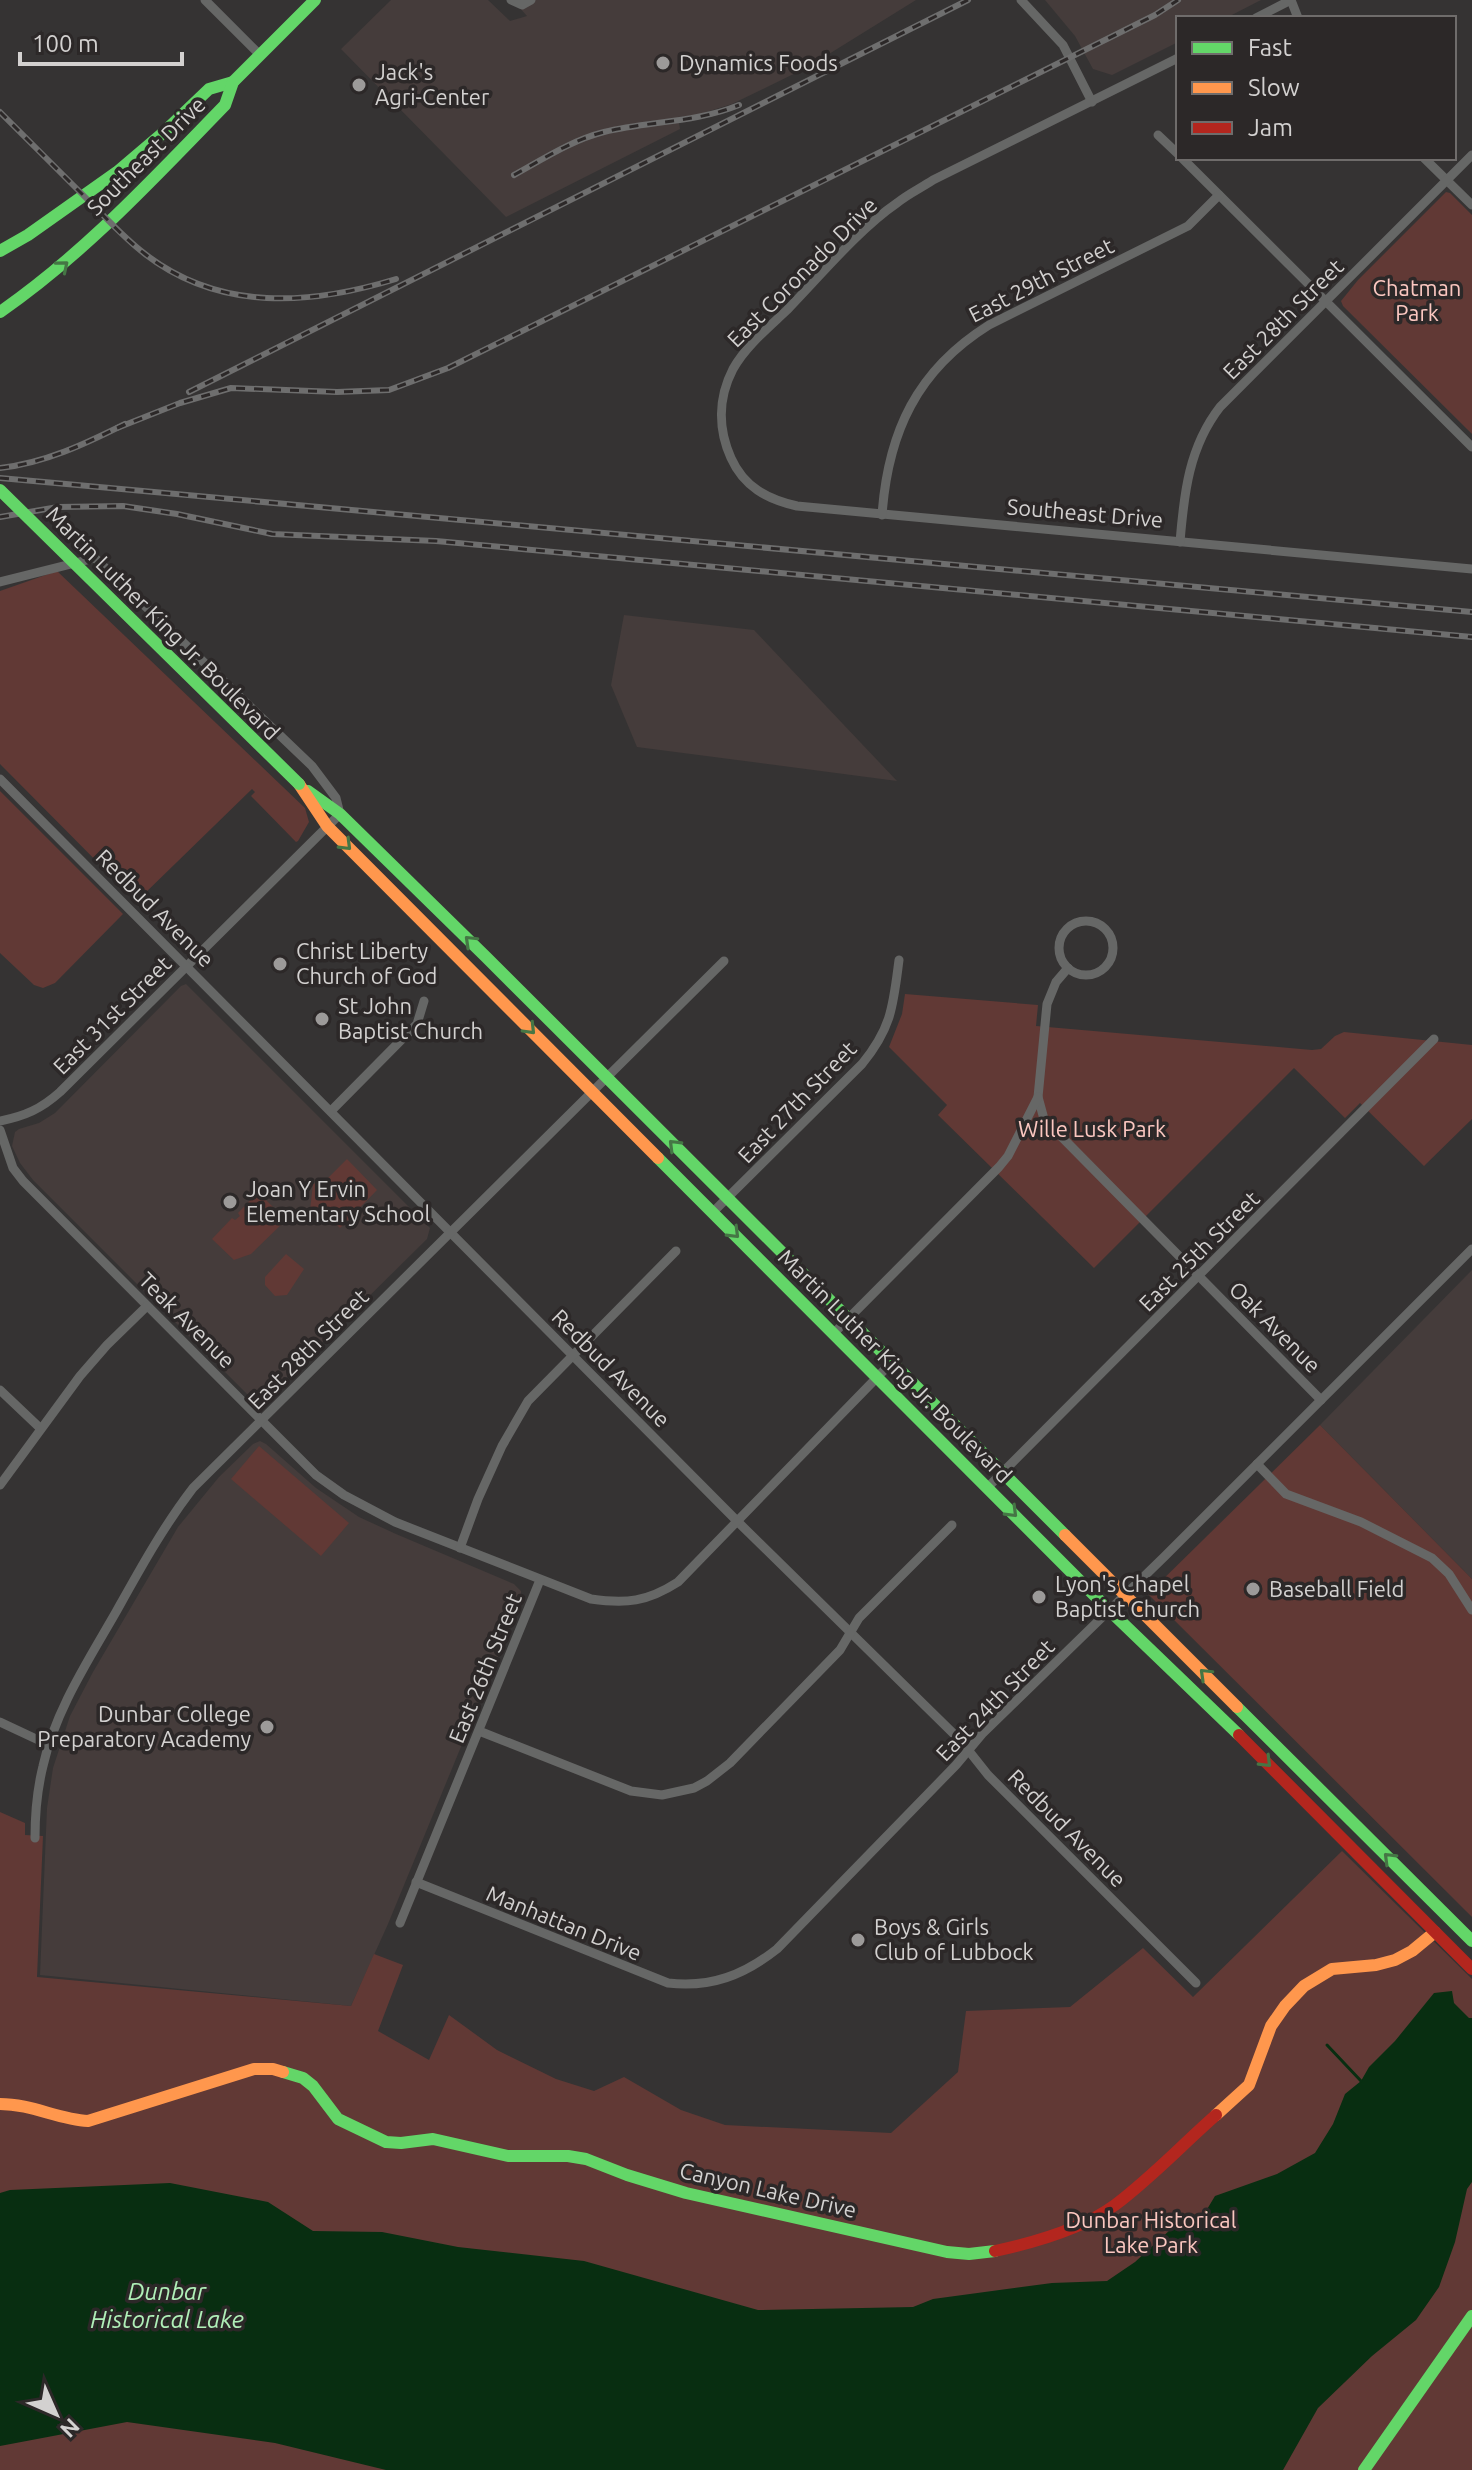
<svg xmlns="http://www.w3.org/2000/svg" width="1472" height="2470" font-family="Ubuntu,sans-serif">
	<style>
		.built { fill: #453c3b }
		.green { fill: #613935 }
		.water { fill: #082e11 }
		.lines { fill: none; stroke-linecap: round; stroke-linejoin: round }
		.stream { stroke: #082e11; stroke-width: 3 }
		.street { stroke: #666766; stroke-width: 9 }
		.fast { stroke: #63d668; stroke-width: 12 }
		.slow { stroke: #ff974d; stroke-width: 12 }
		.jam { stroke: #b3261e; stroke-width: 12 }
		.rail-casing { stroke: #6e6e6e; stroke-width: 6 }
		.rail { stroke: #2c2828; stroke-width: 3; stroke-dasharray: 9; stroke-linecap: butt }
		.fast-bridge { stroke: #63d668; stroke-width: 12 }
		.oneway { stroke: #457645 }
		.poi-dot { fill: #9c9a99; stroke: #2c2828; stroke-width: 3 }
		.labels { text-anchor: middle; stroke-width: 7; stroke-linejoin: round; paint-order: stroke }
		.poi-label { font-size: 22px; fill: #d3d1d0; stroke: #2c2828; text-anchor: start }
		.street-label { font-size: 22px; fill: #d3d1d0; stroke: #2c2828 }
		.park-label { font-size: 22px; fill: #fbc7c0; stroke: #2c2828 }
		.water-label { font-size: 24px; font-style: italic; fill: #b0f0b8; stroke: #2c2828 }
	</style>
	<rect width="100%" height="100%" fill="#353333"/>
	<g class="built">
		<path d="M391,0h97l22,21 17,-5 -10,-11 5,-5h394l-108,67 -76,37 -35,11 -19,2 2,12 -174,88 -165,-168z"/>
		<path d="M1045,0h216l-35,18h-48v24l-66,33 -19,-6 -18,-33z"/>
		<path d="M624,615l130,15 143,151 -260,-34 -26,-62z"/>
		<path d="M186,984l244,244 -3,11 -165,163 -11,-4 -218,-218 -13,-17 -8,-17 3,-14 4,-3 20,-6 16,-10 126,-127z"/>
		<path d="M1472,1270v309l-152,-154z"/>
		<path d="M260,1441l6,3 50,44 43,29 37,17 118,50 7,7v10l-133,323 -37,82 -311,-31 7,-167 6,-40 17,-52 23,-44 85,-145 41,-50 34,-33z"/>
	</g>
	<g class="green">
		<path d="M1446,192l4,1 22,22v219l-129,-128 -2,-5 17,-21z"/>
		<path d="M57,571l248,237 4,14 -11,19 -2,1 -45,-46 4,-4 -3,-3 -113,110h-5l-134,-135v-173z"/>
		<path d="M0,791l123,123 -68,69 -12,5 -9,-3 -34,-32z"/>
		<path d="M905,994l133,11 -2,21 276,24 9,-1 14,-13 9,-4 128,13v74l-48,47 -64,-63 -15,15 -51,-50 -200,200 -156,-153 9,-10 -58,-58 13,-33z"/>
		<path d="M347,1159l30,31 -37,38 -17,-16 -13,-2 3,-26 13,-4z"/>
		<path d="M258,1192l28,28 -35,34 -17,6 -22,-21 20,-21 3,2 5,-4 -2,-3z"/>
		<path d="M286,1254l18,15 -17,26 -12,1 -10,-11v-8z"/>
		<path d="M1320,1425l152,154v338l-324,-323z"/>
		<path d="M259,1446l90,77 -28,33 -90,-77z"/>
		<path d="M0,1812l25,11v12l18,1 -6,141 314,29 23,-52 29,11 -25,66 51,29 20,-45 48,35 59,29 38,12 30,-14 57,33 44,15 166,8 67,-61 8,-61 104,-4 73,-59 50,49 149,-146 130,128v491h-1472z"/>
	</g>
	<path class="water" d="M1452,1991l2,12 15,15h3v164l-5,7 -12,53 -16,45 -23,33 -44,36 -54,52 -35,62h-897l-111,-27 -148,-21 -127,24v-253l10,-3 160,-7 98,19 45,29 69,1 76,15 126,14 174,49 155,-3 20,-8 119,-16 55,-2 28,-19 47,-43 21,-3 12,-20 62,-22 38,-21 18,-29 12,-30 16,-13 8,-14 26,-26 39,-48z"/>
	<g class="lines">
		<path class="stream" d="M1327,2045l34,36"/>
		<g class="street">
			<path d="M205,0l55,55"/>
			<path d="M511,0l11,5 9,-5"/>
			<path d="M1021,0l42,45 29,57"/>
			<path d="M1291,0l7,18"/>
			<path d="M1256,18l35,-18"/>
			<path d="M1178,58l-245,122c-12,8 -25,14 -36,23 -38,26 -77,73 -110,107 -19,18 -41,36 -54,59 -15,29 -15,60 -2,89 13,29 36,41 66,48l675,63"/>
			<path d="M1158,135l20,19"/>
			<path d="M1182,158l290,289"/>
			<path d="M1424,158l48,47"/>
			<path d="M882,515c6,-83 35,-145 107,-190l199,-99 31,-31"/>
			<path d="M1180,542c4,-49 9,-95 40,-135l252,-252"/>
			<path d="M0,582l95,-24 217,208 24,32 4,16 -280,278c-19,17 -35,24 -60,29"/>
			<path d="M0,779l737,742 224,220 27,34 208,208"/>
			<circle cx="1086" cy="948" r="27"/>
			<path d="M1068,968l-12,14 -9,22 -9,93 6,22 277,281"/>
			<path d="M331,1111l86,-87 7,-23"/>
			<path d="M0,1130l13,38 10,13 293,294 28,20 51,27 196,77c35,5 56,3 87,-17l214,-220"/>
			<path d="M713,1212l149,-148c30,-37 31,-58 37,-104"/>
			<path d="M834,1333l165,-166 9,-11 30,-59"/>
			<path d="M0,1390l40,38"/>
			<path d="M1257,1464l29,30 75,28 71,36 17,16 23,36"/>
			<path d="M0,1485l80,-109 27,-31 40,-39"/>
			<path d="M988,1487l446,-448"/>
			<path d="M460,1548l18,-49 24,-53 26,-45 148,-150"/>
			<path d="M0,1722l49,23"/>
			<path d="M479,1731l152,60 31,4 32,-7 13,-7 23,-18 110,-113 19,-32 93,-93"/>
			<path d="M35,1838c0,-24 2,-48 8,-72 12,-55 45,-105 73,-154 24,-43 47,-85 77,-124l531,-527"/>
			<path d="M416,1882l252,101c43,5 76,-8 109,-34l179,-184 26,-31 182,-177 308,-308"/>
			<path d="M400,1923l140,-343"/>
		</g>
		<g class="fast">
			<path d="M0,251l28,-16 89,-63 47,-40 45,-43 24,-7"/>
			<path d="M0,312c85,-59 153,-133 225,-207l8,-23 82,-82"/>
			<path d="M308,791l32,23 146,143 579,578"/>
			<path d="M658,1158l451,452 130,125"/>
			<path d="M1237,1707l235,234"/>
			<path d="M283,2072l20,6 10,8 25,33 48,23 15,1 32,-4 75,17h60l18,3 41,16 59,18 261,59 22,2 26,-3"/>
			<path d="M1364,2470l108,-154"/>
		</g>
		<g class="slow">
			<path d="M299,784l28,42 331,332"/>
			<path d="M1065,1535l172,172"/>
			<path d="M0,2104c31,0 58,15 88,17l166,-52h19l10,3"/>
			<path d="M1216,2115l33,-30 22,-59 14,-20 19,-20 28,-17 44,-4 19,-5 17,-9 23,-19"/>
		</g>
		<g class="jam">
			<path d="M1239,1735l233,234"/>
			<path d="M995,2251c37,-8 89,-23 120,-46 36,-27 68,-61 101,-90"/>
		</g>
		<g class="rail-casing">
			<g id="rail">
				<path d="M0,112c30,30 61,61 91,91 17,17 34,36 54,51 75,58 166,51 251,25"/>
				<path d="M514,175c29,-16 58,-35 90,-43 45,-11 91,-9 135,-27"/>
				<path d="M189,392l779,-392"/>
				<path d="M117,428l63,-25 51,-15 106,4 52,-2 59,-22 707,-353 23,-15"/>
				<path d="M0,468c45,-5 85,-24 125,-44"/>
				<path d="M0,478l1472,134"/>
				<path d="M0,517l58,-10 65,-1 54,8 95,20 164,7 1036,96"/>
			</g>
		</g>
		<use href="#rail" class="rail"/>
		<path class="fast-bridge" d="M0,490l299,294"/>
	</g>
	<defs><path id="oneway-chevron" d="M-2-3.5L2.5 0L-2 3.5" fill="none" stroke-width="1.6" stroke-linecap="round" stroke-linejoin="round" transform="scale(2)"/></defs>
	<g class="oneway">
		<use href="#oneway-chevron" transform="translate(63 266) rotate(-40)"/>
		<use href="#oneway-chevron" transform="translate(346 845) rotate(45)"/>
		<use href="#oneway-chevron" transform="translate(470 941) rotate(-136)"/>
		<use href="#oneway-chevron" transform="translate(530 1029) rotate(46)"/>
		<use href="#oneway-chevron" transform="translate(674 1145) rotate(-135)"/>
		<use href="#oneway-chevron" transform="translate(734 1233) rotate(45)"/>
		<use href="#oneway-chevron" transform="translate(1012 1512) rotate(45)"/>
		<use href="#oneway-chevron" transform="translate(1205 1674) rotate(-136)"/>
		<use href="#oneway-chevron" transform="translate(1266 1762) rotate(45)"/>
		<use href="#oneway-chevron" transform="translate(1389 1858) rotate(-135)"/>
	</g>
	<g class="poi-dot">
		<circle cx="663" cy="63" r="8"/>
		<circle cx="359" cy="85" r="8"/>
		<circle cx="280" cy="964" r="8"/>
		<circle cx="322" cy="1019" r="8"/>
		<circle cx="230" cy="1202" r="8"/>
		<circle cx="1253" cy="1589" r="8"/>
		<circle cx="1039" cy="1597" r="8"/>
		<circle cx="267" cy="1727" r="8"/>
		<circle cx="858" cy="1940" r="8"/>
	</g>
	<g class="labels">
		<g class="poi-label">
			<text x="679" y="71">Dynamics Foods</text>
			<text x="375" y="80">Jack's<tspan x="375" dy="25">Agri-Center</tspan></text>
			<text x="296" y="959">Christ Liberty<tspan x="296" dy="25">Church of God</tspan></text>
			<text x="338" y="1014">St John<tspan x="338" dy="25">Baptist Church</tspan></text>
			<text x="246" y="1197">Joan Y Ervin<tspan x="246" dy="25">Elementary School</tspan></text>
			<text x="1055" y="1592">Lyon's Chapel<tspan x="1055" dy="25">Baptist Church</tspan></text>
			<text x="1269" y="1597">Baseball Field</text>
			<text x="251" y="1722" text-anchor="end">Dunbar College<tspan x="251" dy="25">Preparatory Academy</tspan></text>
			<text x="874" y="1935">Boys &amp; Girls<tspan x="874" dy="25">Club of Lubbock</tspan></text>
		</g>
		<g class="street-label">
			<text transform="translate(146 156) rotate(-45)" y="8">Southeast Drive</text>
			<text transform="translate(802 272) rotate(-45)" y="8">East Coronado Drive</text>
			<text transform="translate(1041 280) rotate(-27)" y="8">East 29th Street</text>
			<text transform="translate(1283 319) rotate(-45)" y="8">East 28th Street</text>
			<text transform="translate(1085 513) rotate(5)" y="8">Southeast Drive</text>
			<text transform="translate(163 623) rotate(45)" y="8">Martin Luther King Jr. Boulevard</text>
			<text transform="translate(155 908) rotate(45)" y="8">Redbud Avenue</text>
			<text transform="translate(112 1015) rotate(-45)" y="8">East 31st Street</text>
			<text transform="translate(797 1102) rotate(-46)" y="8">East 27th Street</text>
			<text transform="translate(1199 1251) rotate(-45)" y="8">East 25th Street</text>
			<text transform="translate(187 1320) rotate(45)" y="8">Teak Avenue</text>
			<text transform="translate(1275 1327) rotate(45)" y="8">Oak Avenue</text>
			<text transform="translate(308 1349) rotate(-45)" y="8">East 28th Street</text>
			<text transform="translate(895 1366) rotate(45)" y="8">Martin Luther King Jr. Boulevard</text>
			<text transform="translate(611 1368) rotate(45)" y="8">Redbud Avenue</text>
			<text transform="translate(485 1668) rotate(-68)" y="8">East 26th Street</text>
			<text transform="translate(995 1700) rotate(-46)" y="8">East 24th Street</text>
			<text transform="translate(1067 1828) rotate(45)" y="8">Redbud Avenue</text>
			<text transform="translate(564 1923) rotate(22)" y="8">Manhattan Drive</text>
			<text transform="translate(768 2190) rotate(13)" y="8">Canyon Lake Drive</text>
		</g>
		<g class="park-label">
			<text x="1417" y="296">Chatman<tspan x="1417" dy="25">Park</tspan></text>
			<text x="1092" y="1137">Wille Lusk Park</text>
			<text x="1151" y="2228">Dunbar Historical<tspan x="1151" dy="25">Lake Park</tspan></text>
		</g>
		<g class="water-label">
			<text x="167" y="2300">Dunbar<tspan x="167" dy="28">Historical Lake</tspan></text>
		</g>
	</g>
	<rect x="1176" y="16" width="280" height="144" fill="#2c2828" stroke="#6f6c6b" stroke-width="2"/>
	<rect x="1192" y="42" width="40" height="12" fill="#63d668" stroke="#6f6c6b" stroke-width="2"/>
	<text x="1248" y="56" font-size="24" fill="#d3d1d0">Fast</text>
	<rect x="1192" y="82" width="40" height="12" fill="#ff974d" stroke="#6f6c6b" stroke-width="2"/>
	<text x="1248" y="96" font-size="24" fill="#d3d1d0">Slow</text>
	<rect x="1192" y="122" width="40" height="12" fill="#b3261e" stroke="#6f6c6b" stroke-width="2"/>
	<text x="1248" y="136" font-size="24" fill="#d3d1d0">Jam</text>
	<g transform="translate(56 2414) rotate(135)" stroke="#2c2828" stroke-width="6" paint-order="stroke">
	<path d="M0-6L14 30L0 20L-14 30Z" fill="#d3d1d0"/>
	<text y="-12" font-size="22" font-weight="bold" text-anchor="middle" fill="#d3d1d0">N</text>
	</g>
	<path d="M20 52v12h162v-12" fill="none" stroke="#d3d1d0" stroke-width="4"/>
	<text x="32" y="52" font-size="24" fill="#d3d1d0" stroke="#2c2828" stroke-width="6" paint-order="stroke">100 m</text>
</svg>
